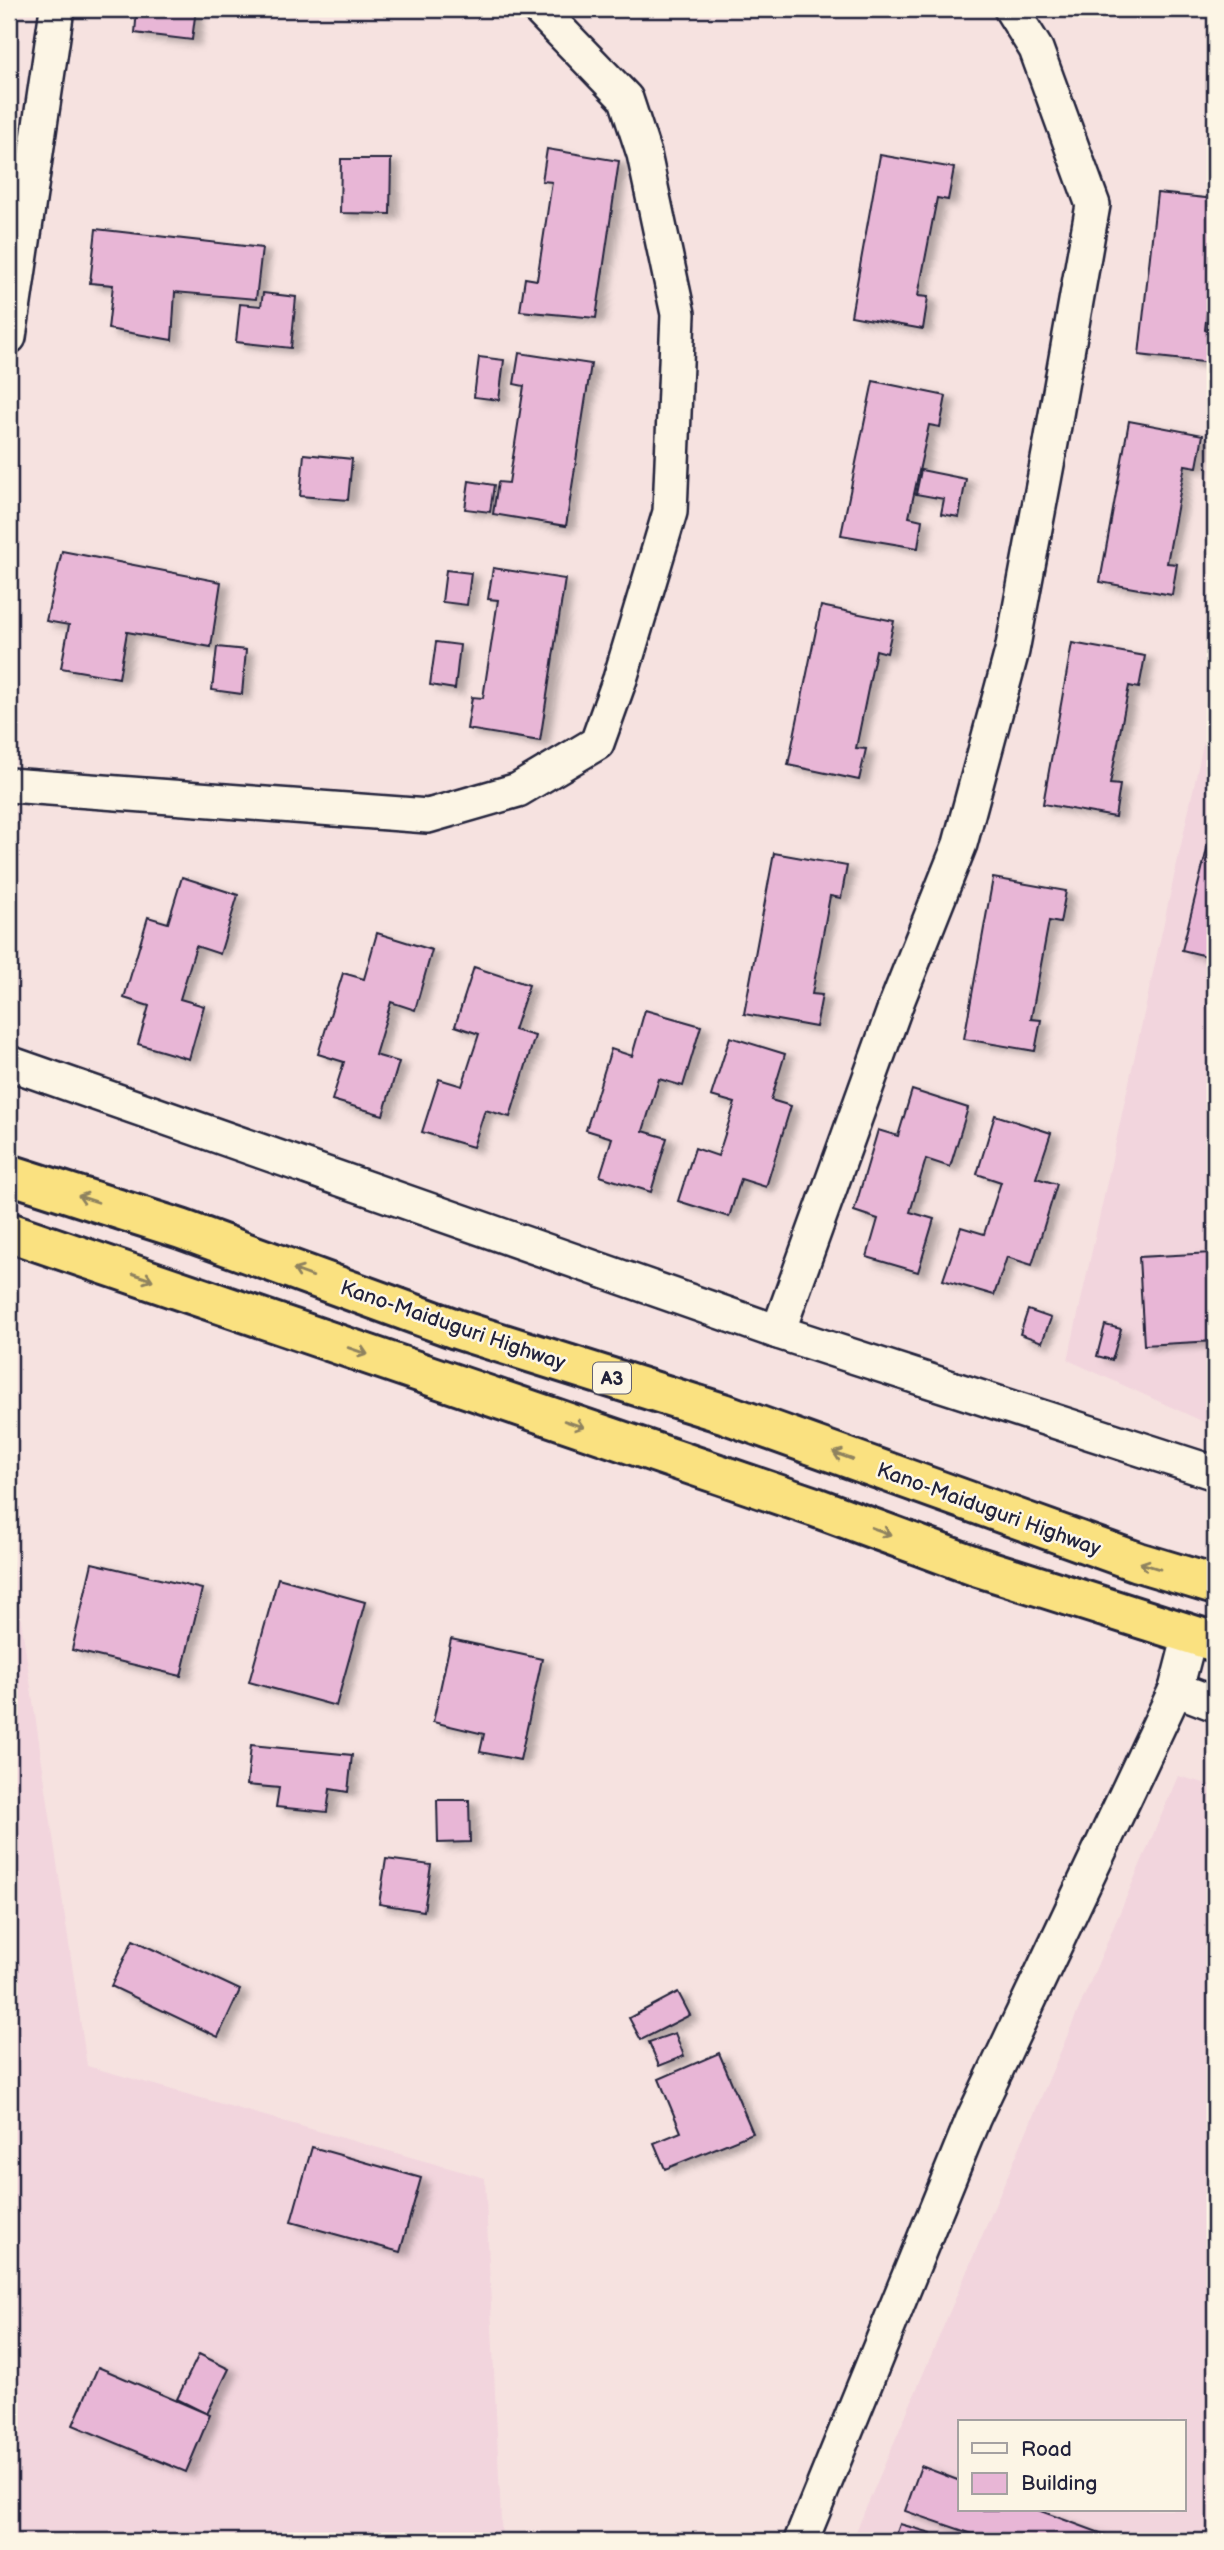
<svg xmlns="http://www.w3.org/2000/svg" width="1224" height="2550" font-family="'Balsamiq Sans',sans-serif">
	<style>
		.built { fill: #f2d5dd; fill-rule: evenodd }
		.building { fill: #e8b6d6; stroke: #22223b; stroke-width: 2; filter: url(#shadow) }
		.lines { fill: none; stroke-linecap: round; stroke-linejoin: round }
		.minor-casing { stroke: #22223b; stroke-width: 38 }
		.trunk-casing { stroke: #22223b; stroke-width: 44 }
		.minor { stroke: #fcf5e5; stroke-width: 33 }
		.trunk { stroke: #fae180; stroke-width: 38 }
		.oneway { stroke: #8e825e }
		.labels { text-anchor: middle; stroke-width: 5; stroke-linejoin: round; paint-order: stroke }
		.shield { fill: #fcf5e5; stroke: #63616e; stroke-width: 2 }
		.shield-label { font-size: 19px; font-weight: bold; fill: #22223b }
		.street-label { font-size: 21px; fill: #22223b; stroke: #fcf5e5 }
	</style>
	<defs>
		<filter id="shadow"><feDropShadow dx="8" dy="4.5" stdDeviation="3.5" flood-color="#0004"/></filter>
	</defs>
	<rect width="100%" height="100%" fill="#f6e2e0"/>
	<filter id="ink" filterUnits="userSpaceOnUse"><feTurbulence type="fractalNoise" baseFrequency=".0143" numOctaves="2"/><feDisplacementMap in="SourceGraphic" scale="14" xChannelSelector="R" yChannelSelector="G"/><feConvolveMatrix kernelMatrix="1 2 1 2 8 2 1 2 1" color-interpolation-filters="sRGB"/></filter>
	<g filter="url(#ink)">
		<g class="built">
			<path d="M1215,690v737l-147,-67z"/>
			<path d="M9,1539l78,527 398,112 17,363h-493z"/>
			<path d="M1178,1776l37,10v755h-363zM960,2422h224v88h-224z"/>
		</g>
		<g class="building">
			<path d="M137,9h59l-4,31 -57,-7z"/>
			<path d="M547,149l72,12 -23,157 -76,-7 5,-33 12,2 15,-98 -10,-1z"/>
			<path d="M880,155l74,13 -6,32 -11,-2 -19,98 10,1 -5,32 -72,-13z"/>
			<path d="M341,159h50l-1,55 -50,-1z"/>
			<path d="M1157,193l58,6v42l-10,89 10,2 -3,31 -73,-8z"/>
			<path d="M96,229l166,19 -6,51 -81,-7 -3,48 -64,-11 5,-44 -23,-2z"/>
			<path d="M263,293l33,4 -5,51 -55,-6 4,-38 21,2z"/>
			<path d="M519,353l72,11 -25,162 -73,-12 5,-32 11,1 15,-97 -10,-2z"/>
			<path d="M479,357l25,3 -5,40 -25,-3z"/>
			<path d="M873,381l73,15 -6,31 -11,-2 -20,92 13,3 -4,28 -77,-13z"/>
			<path d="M1129,421l74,14 -6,32 -12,-2 -18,98 10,1 -5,31 -72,-13z"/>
			<path d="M304,454l48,5 -4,41 -48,-4z"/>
			<path d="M921,470l45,9 -7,38 -18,-3 3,-15 -28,-5z"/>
			<path d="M469,481l25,4 -4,27 -25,-3z"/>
			<path d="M62,551l159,31 -10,65 -84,-15 -8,46 -58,-10 8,-43 -23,-4z"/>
			<path d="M493,568l72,11 -25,162 -73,-12 5,-32 11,1 15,-98 -10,-1z"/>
			<path d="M446,570l25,3 -4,32 -25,-3z"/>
			<path d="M821,606l73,15 -7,32 -11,-3 -20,98 10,1 -7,31 -71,-15z"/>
			<path d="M436,642l24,3 -5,44 -25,-4z"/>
			<path d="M1072,643l73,13 -6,32 -10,-2 -19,98 10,1 -5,32 -72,-13z"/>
			<path d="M217,647l29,3 -4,44 -30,-4z"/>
			<path d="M1215,817v141l-33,-8z"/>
			<path d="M774,853l73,13 -6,32 -11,-2 -18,98 10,1 -6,32 -72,-13z"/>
			<path d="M182,877l56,18 -18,59 -24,-8 -16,53 24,7 -15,53 -51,-15 11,-38 -25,-8 24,-81 20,6z"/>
			<path d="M993,878l73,13 -6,32 -11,-2 -18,98 10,1 -6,31 -71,-12z"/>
			<path d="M377,933l55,17 -17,60 -24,-8 -16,53 24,7 -16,53 -51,-15 12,-38 -26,-8 25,-81 21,6z"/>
			<path d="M474,967l55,18 -15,45 21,6 -25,81 -25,-7 -12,37 -51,-15 17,-53 23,7 17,-52 -24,-8z"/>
			<path d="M645,1010l56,16 -18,60 -24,-7 -16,52 24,7 -16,54 -51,-16 12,-38 -26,-8 25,-81 21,7z"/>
			<path d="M730,1037l55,17 -14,46 20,6 -25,81 -25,-8 -12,38 -51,-16 17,-53 23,8 17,-53 -24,-7z"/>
			<path d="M912,1090l56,18 -18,59 -24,-8 -16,53 24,7 -16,53 -51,-15 11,-38 -24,-8 24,-81 20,6z"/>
			<path d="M995,1115l56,18 -15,45 21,6 -25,81 -25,-8 -13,38 -51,-15 18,-53 23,7 17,-52 -24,-8z"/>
			<path d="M1212,1253l3,88 -71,4 -5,-88z"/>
			<path d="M1028,1310l23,8 -9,24 -22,-8z"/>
			<path d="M1105,1325l16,4 -9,31 -15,-4z"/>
			<path d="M92,1563l110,26 -21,87 -109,-26z"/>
			<path d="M278,1578l87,24 -29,104 -87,-24z"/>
			<path d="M451,1639l91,20 -22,101 -40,-8 4,-18 -51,-12z"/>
			<path d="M251,1745l101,10 -4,37 -18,-3 -3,23 -51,-5 3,-19 -32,-3z"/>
			<path d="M437,1800h32l1,42 -32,1z"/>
			<path d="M386,1859l45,6 -7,46 -45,-7z"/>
			<path d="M133,1940l107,50 -22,47 -107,-51z"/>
			<path d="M678,1992l12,23 -49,25 -12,-22z"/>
			<path d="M675,2033l9,23 -25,10 -10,-24z"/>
			<path d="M719,2053l34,80 -88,36 -11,-26 27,-11 -22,-53z"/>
			<path d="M312,2147l109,31 -21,74 -109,-30z"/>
			<path d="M199,2354l30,15 -22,45 -30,-15z"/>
			<path d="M98,2367l112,48 -24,57 -113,-47z"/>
			<path d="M921,2466l39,15v29h78l84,31h-129l-88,-30z"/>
			<path d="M900,2524l31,9 -4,8h-33z"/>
		</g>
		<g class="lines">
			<g class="minor-casing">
				<g id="minor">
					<path d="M9,337l48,-328"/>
					<path d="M9,785l419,31 90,-26 79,-47 23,-64 50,-167 8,-198 -34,-160 -18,-55 -87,-90"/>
					<path d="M9,1063l769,269 437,141"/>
					<path d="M778,1332l119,-330 63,-158 52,-193 39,-208 42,-238 -57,-156 -25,-40"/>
					<path d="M1176,1689l39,15"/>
					<path d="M801,2541l172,-422 203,-430 14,-54"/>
				</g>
			</g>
			<g class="trunk-casing">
				<g id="trunk">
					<path d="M9,1174l172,55 275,100 270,85 412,148 77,23"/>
					<path d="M9,1232l806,275 160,59 240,76"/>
				</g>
			</g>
			<use href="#minor" class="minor"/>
			<use href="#trunk" class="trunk"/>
		</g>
		<defs><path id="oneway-shaft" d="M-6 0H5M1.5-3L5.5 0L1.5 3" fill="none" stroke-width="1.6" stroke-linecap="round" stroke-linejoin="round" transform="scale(1.75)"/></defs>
		<g class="oneway">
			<use href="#oneway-shaft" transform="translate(88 1199) rotate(-162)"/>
			<use href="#oneway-shaft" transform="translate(303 1273) rotate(-160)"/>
			<use href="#oneway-shaft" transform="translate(143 1277) rotate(19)"/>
			<use href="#oneway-shaft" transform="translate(358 1351) rotate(19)"/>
			<use href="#oneway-shaft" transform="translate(574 1424) rotate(19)"/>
			<use href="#oneway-shaft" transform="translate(843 1456) rotate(-160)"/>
			<use href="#oneway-shaft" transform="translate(881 1531) rotate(20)"/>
			<use href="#oneway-shaft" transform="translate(1150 1566) rotate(-163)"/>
		</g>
	</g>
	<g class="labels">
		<rect class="shield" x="593" y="1362.5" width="38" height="31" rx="5"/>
		<g class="shield-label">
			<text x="612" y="1385">A3</text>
		</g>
		<g class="street-label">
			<text transform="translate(453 1325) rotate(19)" y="7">Kano-Maiduguri Highway</text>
			<text transform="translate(989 1509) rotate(20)" y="7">Kano-Maiduguri Highway</text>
		</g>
	</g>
	<rect width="1224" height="2550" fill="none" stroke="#fcf5e5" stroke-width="35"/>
	<rect x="18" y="18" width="1189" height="2515" fill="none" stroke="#22223b" stroke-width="2.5" filter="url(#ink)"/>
	<rect x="958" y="2420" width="228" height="91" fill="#fcf5e5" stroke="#a5a1a1" stroke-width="2"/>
	<rect x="972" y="2443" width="35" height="10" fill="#fcf5e5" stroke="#a5a1a1" stroke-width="2"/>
	<text x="1021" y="2456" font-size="21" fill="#22223b">Road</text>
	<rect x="972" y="2473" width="35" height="21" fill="#e8b6d6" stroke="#a5a1a1" stroke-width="2"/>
	<text x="1021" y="2490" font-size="21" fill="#22223b">Building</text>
</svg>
